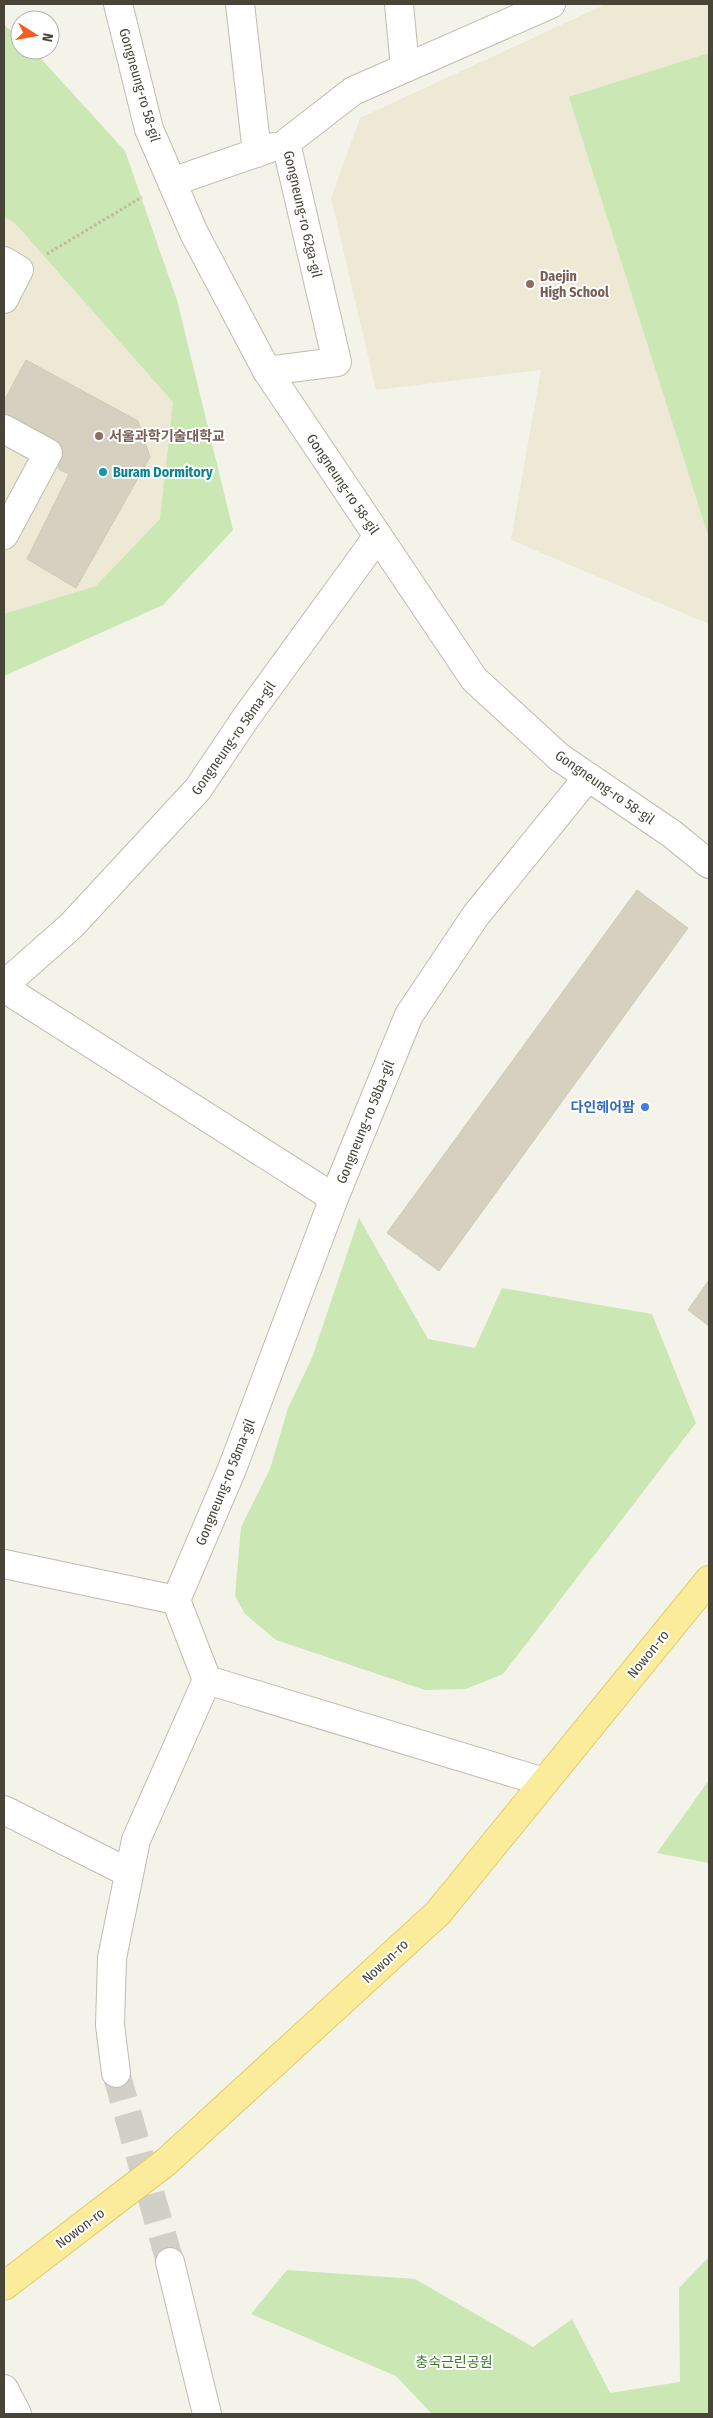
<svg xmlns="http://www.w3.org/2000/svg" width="713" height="2418" font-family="'Fira Sans Condensed','Noto Sans KR',sans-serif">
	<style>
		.education { fill: #ede9d4 }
		.green { fill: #cae7b4 }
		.building { fill: #d6d0c0; stroke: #d0c9b3 }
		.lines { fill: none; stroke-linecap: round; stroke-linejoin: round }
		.minor-tunnel { stroke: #d2d0c6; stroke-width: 28; stroke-dasharray: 28 14; stroke-linecap: butt }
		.minor-casing { stroke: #c0bcad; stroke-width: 30 }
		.major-casing { stroke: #e1cd6c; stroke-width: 30 }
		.path { stroke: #c1b99e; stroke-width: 3; stroke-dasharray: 2.5 2.5; stroke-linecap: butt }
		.minor { stroke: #fff; stroke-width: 28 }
		.major { stroke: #fbec9c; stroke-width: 28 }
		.education-dot { fill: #8d6e63; stroke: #fff; stroke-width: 2 }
		.culture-dot { fill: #0f9aa8; stroke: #fff; stroke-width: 2 }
		.shop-dot { fill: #3f7fe0; stroke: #fff; stroke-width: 2 }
		.labels { text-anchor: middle; stroke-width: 4; stroke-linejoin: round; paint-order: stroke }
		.street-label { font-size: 14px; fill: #484438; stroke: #fff }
		.education-label { font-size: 14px; font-weight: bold; fill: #785e54; stroke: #fff; text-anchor: start }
		.culture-label { font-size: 14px; font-weight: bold; fill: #0d838f; stroke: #fff; text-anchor: start }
		.shop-label { font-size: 14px; font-weight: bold; fill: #366cbe; stroke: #fff; text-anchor: end }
		.park-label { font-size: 14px; fill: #3f792c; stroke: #fff }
	</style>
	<rect width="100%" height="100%" fill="#f4f3ea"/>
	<g class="education">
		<path d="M606,4h103v620l-198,-84 30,-170 -165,20 -45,-192 29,-80z"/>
		<path d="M4,135l187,240 7,123 -60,98 -134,49z"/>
	</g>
	<g class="green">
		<path d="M4,25l16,13v12h13l92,101 52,149 56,230 -70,75 -159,71v-62l92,-28 64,-67 13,-117 -158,-179 -11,-6z"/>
		<path d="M709,53v485l-140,-441z"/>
		<path d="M359,1218l69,121 47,9 27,-60 150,26 44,109 -193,251 -37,15 -41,1 -149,-50 -31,-26 -10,-18 6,-69 29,-58 18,-61 24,-50z"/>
		<path d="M709,1780v83l-52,-10z"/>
		<path d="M709,2257v157h-277l-36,-38 -145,-62 36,-44 128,9 118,68 39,-28 38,74 70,-11 -1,-94z"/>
	</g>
	<g class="building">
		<path d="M26,360l112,61 12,36 -74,131 -49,-29 42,-85 -9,-4 -5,-8v-20l-51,-28v-13z"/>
		<path d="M637,890l51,38 -249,343 -52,-38z"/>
		<path d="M709,1280v46l-21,-16z"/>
	</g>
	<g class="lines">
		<path class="minor-tunnel" d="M116,2073l54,189"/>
		<g class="minor-casing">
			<g id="minor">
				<path d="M118,4l31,125 45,104 73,138 207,308 85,78 113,77 37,30"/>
				<path d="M240,4l17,149"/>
				<path d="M399,4l6,64"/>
				<path d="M172,182l101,-35"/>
				<path d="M4,261l15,9 -15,29"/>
				<path d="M267,371l70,-9 -51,-219 67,-52 198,-87"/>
				<path d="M4,429l44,24 -44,82"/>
				<path d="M4,985l67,-59 127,-137 47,-70 133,-183"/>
				<path d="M4,988l330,210"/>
				<path d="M4,1564l172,36"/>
				<path d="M176,1600l56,-131 102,-271 75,-183 67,-100 112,-138"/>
				<path d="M207,1680l337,102"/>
				<path d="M4,1810l125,63"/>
				<path d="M116,2073l-6,-48 2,-67 24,-118 71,-160 -31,-80"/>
				<path d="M170,2262l37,152"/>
				<path d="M4,2389l13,25"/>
			</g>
		</g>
		<g class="major-casing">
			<path id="major" d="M4,2286l162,-124 272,-249 271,-333"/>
		</g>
		<path class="path" d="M47,254l95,-57"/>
		<use href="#minor" class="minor"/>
		<use href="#major" class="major"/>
	</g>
	<g class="education-dot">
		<circle cx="530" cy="284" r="5"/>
		<circle cx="99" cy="436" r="5"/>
	</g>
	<circle class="culture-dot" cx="103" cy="472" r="5"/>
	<circle class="shop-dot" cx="645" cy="1107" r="5"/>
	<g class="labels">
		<g class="street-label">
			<text transform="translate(140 85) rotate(74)" y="5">Gongneung-ro 58-gil</text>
			<text transform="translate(303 214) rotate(77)" y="5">Gongneung-ro 62ga-gil</text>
			<text transform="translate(343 484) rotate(56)" y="5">Gongneung-ro 58-gil</text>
			<text transform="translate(233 738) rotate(-55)" y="5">Gongneung-ro 58ma-gil</text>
			<text transform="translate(605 787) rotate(35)" y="5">Gongneung-ro 58-gil</text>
			<text transform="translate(365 1122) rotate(-68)" y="5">Gongneung-ro 58ba-gil</text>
			<text transform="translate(225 1482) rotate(-68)" y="5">Gongneung-ro 58ma-gil</text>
			<text transform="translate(648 1654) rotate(-51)" y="5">Nowon-ro</text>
			<text transform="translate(385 1961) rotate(-43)" y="5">Nowon-ro</text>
			<text transform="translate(80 2228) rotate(-37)" y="5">Nowon-ro</text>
		</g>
		<g class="education-label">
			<text x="540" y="281">Daejin<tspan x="540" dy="16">High School</tspan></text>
			<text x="109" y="441">서울과학기술대학교</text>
		</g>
		<g class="culture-label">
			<text x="113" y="477">Buram Dormitory</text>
		</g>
		<g class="shop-label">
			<text x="635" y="1112">다인헤어팜</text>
		</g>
		<g class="park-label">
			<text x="454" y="2367">충숙근린공원</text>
		</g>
	</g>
	<rect width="713" height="2418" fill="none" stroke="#484438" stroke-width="10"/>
	<g transform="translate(35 35) rotate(101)"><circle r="24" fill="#ffffff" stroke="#b6b4af"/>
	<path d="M0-4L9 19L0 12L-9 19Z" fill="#f45d22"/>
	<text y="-8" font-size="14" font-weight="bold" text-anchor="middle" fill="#484438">N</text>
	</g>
</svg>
